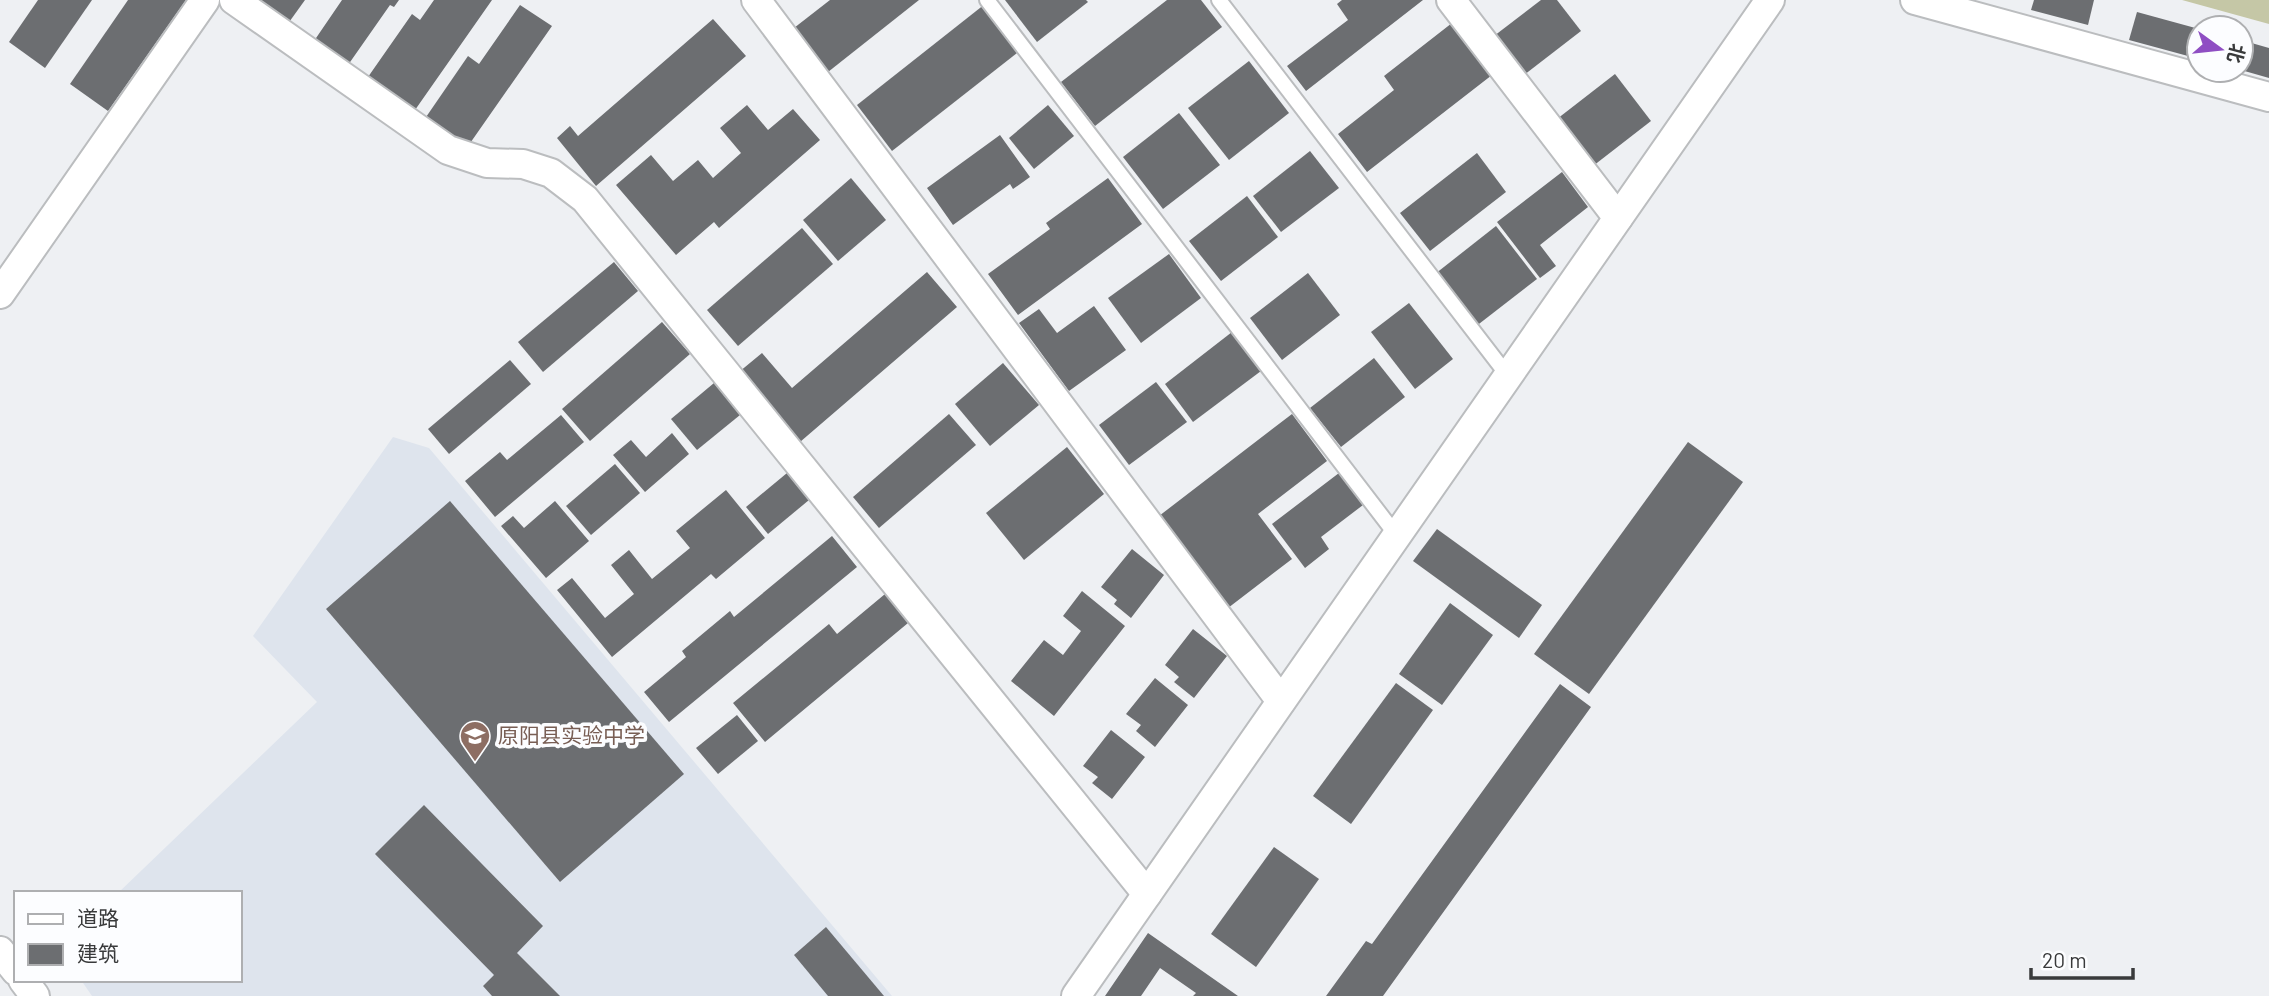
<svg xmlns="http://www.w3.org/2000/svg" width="2269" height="996" font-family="Barlow,'Noto Sans SC',sans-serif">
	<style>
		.built { fill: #dee4ed }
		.green { fill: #c5c7a6 }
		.building { fill: #6c6e71 }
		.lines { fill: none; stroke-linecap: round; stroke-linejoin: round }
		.service-casing { stroke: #bbbdbf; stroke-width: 18 }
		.minor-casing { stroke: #bbbdbf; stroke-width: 32 }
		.service { stroke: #fff; stroke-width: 14 }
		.minor { stroke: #fff; stroke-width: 28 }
		.labels { text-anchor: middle; stroke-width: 7; stroke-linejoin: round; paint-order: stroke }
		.education-label { font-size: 21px; fill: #785e54; stroke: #fcfdff; text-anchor: start }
	</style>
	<rect width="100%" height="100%" fill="#eef0f3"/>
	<path class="built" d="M393,437l36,11 463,548h-800l-11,-16h159v-87h-122l199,-191 -64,-66z"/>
	<path class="green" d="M2182,0h87v24z"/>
	<g class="building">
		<path d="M38,0h54l-47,68 -36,-26z"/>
		<path d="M128,0h58l-78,111 -38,-27z"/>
		<path d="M251,0h54l-18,25z"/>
		<path d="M342,0h57l-5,7 -4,-2 -42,60 -34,-24z"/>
		<path d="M434,0h58l-77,110 -47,-33 44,-63 8,6z"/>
		<path d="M830,0h89l-91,72 -34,-44z"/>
		<path d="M1005,0h81l2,2 -51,40z"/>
		<path d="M1167,0h34l21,27 -127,99 -34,-44z"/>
		<path d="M1342,0h81l-117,91 -19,-25 61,-46 -11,-16z"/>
		<path d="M1541,0h16l24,31 -57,44 -30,-39z"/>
		<path d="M2034,0h60l-6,25 -57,-15z"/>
		<path d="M985,4l36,46 -129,101 -35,-46z"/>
		<path d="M520,5l32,21 -86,123 -42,-29 44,-64 11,8z"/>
		<path d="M2137,12l62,17v30l-70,-19z"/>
		<path d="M713,19l33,37 -150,130 -39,-48 13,-12 8,10z"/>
		<path d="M1452,23l40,52 -125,97 -29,-38 56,-44 -10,-14z"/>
		<path d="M2241,40l28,8v30l-28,-8z"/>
		<path d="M1249,61l40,52 -60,47 -41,-52z"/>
		<path d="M1615,74l36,47 -58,45 -36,-47z"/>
		<path d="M747,105l21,25 25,-21 27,31 -101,88 -5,-6 -38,33 -60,-70 35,-30 22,26 25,-21 15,18 28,-25 -21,-25z"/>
		<path d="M1048,105l26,31 -40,33 -25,-31z"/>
		<path d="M1179,113l41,52 -57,44 -40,-52z"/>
		<path d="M1000,135l30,42 -17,12 -3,-5 -57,41 -26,-37z"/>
		<path d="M1310,151l29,37 -58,44 -28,-36z"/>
		<path d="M1477,153l29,39 -76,59 -30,-38z"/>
		<path d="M1562,172l26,35 -48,38 16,21 -16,12 -43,-56z"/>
		<path d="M851,178l35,42 -48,41 -35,-41z"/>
		<path d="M1108,178l34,46 -124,91 -30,-41 62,-45 -4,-6z"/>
		<path d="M1247,196l31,41 -57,44 -32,-40z"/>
		<path d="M1496,226l41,53 -62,48 -40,-53z"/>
		<path d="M802,228l31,36 -95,82 -31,-36z"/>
		<path d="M1169,254l32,44 -60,45 -33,-45z"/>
		<path d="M614,262l24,29 -95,81 -25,-30z"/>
		<path d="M927,272l30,35 -157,135 -61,-70 23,-19 30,35z"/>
		<path d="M1308,273l32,42 -58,45 -32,-42z"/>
		<path d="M1409,303l44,56 -38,30 -44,-57z"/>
		<path d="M1094,306l32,44 -57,41 -50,-68 20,-14 18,24z"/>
		<path d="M662,322l28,32 -100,87 -28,-32z"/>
		<path d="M1232,332l29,39 -68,51 -28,-38z"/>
		<path d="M1374,358l31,39 -64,50 -31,-39z"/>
		<path d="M510,360l21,24 -82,70 -21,-25z"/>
		<path d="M1003,363l36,42 -49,41 -35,-42z"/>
		<path d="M1156,382l31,40 -58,43 -30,-40z"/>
		<path d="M714,383l26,32 -43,35 -26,-31z"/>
		<path d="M949,414l27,31 -97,83 -26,-31z"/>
		<path d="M1292,414l35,47 -69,53 34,45 -64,49 -69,-92z"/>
		<path d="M561,415l23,27 -89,75 -30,-36 35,-29 7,8z"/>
		<path d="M672,433l17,21 -44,38 -32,-37 18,-15 15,17z"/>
		<path d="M1688,442l55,40 -154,212 -55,-40z"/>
		<path d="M1067,447l37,47 -80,66 -38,-47z"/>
		<path d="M615,464l25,29 -49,42 -25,-29z"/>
		<path d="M787,473l22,27 -41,34 -22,-27z"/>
		<path d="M1339,473l24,32 -42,32 8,12 -24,19 -33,-44z"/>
		<path d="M726,490l39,48 -49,41 -5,-5 -99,83 -55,-67 15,-12 33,40 29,-24 -23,-29 18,-15 23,29 38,-31 -14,-17z"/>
		<path d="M450,501l234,273 -124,108 -234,-273z"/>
		<path d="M555,501l34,40 -43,37 -45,-52 12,-10 11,12z"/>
		<path d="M1437,529l105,76 -23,33 -106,-77z"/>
		<path d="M832,536l25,31 -188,155 -25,-30 42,-35 -4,-6 48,-40 4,6z"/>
		<path d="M1132,549l32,26 -33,43 -17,-14 3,-4 -16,-13z"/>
		<path d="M1082,591l43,35 -71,90 -43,-35 33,-41 19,15 18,-24 -18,-15z"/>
		<path d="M885,594l23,29 -143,119 -32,-39 96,-79 8,10z"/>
		<path d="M1450,603l43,32 -51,70 -43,-31z"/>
		<path d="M1193,629l34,27 -33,42 -20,-16 5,-5 -14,-12z"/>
		<path d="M1155,678l33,27 -33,42 -19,-16 5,-6 -15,-11z"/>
		<path d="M1396,683l37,27 -82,114 -38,-28z"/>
		<path d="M1560,684l31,23 -208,289h-57l40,-55 6,3z"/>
		<path d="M737,715l21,26 -40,33 -22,-26z"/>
		<path d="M1111,730l34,27 -33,42 -20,-16 6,-6 -15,-11z"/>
		<path d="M424,805l119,121 -26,27 43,43h-68l-9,-10 11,-11 -119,-121z"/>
		<path d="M1274,847l45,32 -63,88 -45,-33z"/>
		<path d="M826,927l58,69h-56l-34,-41z"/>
		<path d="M1148,933l90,63h-45l3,-3 -36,-25 -19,28h-36z"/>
	</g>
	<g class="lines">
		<g class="service-casing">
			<g id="service">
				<path d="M987,0l410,536"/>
				<path d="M1219,0l289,376"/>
			</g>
		</g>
		<g class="minor-casing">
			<g id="minor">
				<path d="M234,0l214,150 39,13 36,1 28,9 34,26 562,695"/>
				<path d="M756,0l525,701"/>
				<path d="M1451,0l167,218"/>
				<path d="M1915,0l354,97"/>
				<path d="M0,294l205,-294"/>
				<path d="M0,951l16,20"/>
				<path d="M23,980l12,16"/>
				<path d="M1076,996l694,-996"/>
			</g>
		</g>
		<use href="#service" class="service"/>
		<use href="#minor" class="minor"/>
	</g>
	<defs>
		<g id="school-pin" transform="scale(1.575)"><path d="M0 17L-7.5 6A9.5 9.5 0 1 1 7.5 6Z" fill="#8d6e63" stroke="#fcfdff"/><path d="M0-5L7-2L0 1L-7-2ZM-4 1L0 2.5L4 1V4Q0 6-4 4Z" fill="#fff"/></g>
	</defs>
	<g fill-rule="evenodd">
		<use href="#school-pin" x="475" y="736"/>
	</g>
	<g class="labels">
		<g class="education-label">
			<text x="498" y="743">原阳县实验中学</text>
		</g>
	</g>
	<rect x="14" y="891" width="228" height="91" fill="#fcfdff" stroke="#aeafb1" stroke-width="2"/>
	<rect x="28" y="914" width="35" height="10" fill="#ffffff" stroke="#aeafb1" stroke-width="2"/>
	<text x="77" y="926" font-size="21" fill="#393a3b">道路</text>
	<rect x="28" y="944" width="35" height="21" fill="#6c6e71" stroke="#aeafb1" stroke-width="2"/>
	<text x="77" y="961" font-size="21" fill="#393a3b">建筑</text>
	<g transform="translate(2220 49) rotate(105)"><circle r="33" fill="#fcfdff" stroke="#aeafb1" stroke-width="2"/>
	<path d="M0-5L12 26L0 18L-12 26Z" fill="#8f4ec3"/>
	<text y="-10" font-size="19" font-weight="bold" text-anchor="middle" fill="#393a3b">北</text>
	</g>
	<path d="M2031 968v10h102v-10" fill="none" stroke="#393a3b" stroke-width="3.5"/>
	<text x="2042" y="968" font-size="21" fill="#393a3b" stroke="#fcfdff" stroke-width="5" paint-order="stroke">20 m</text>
</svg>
